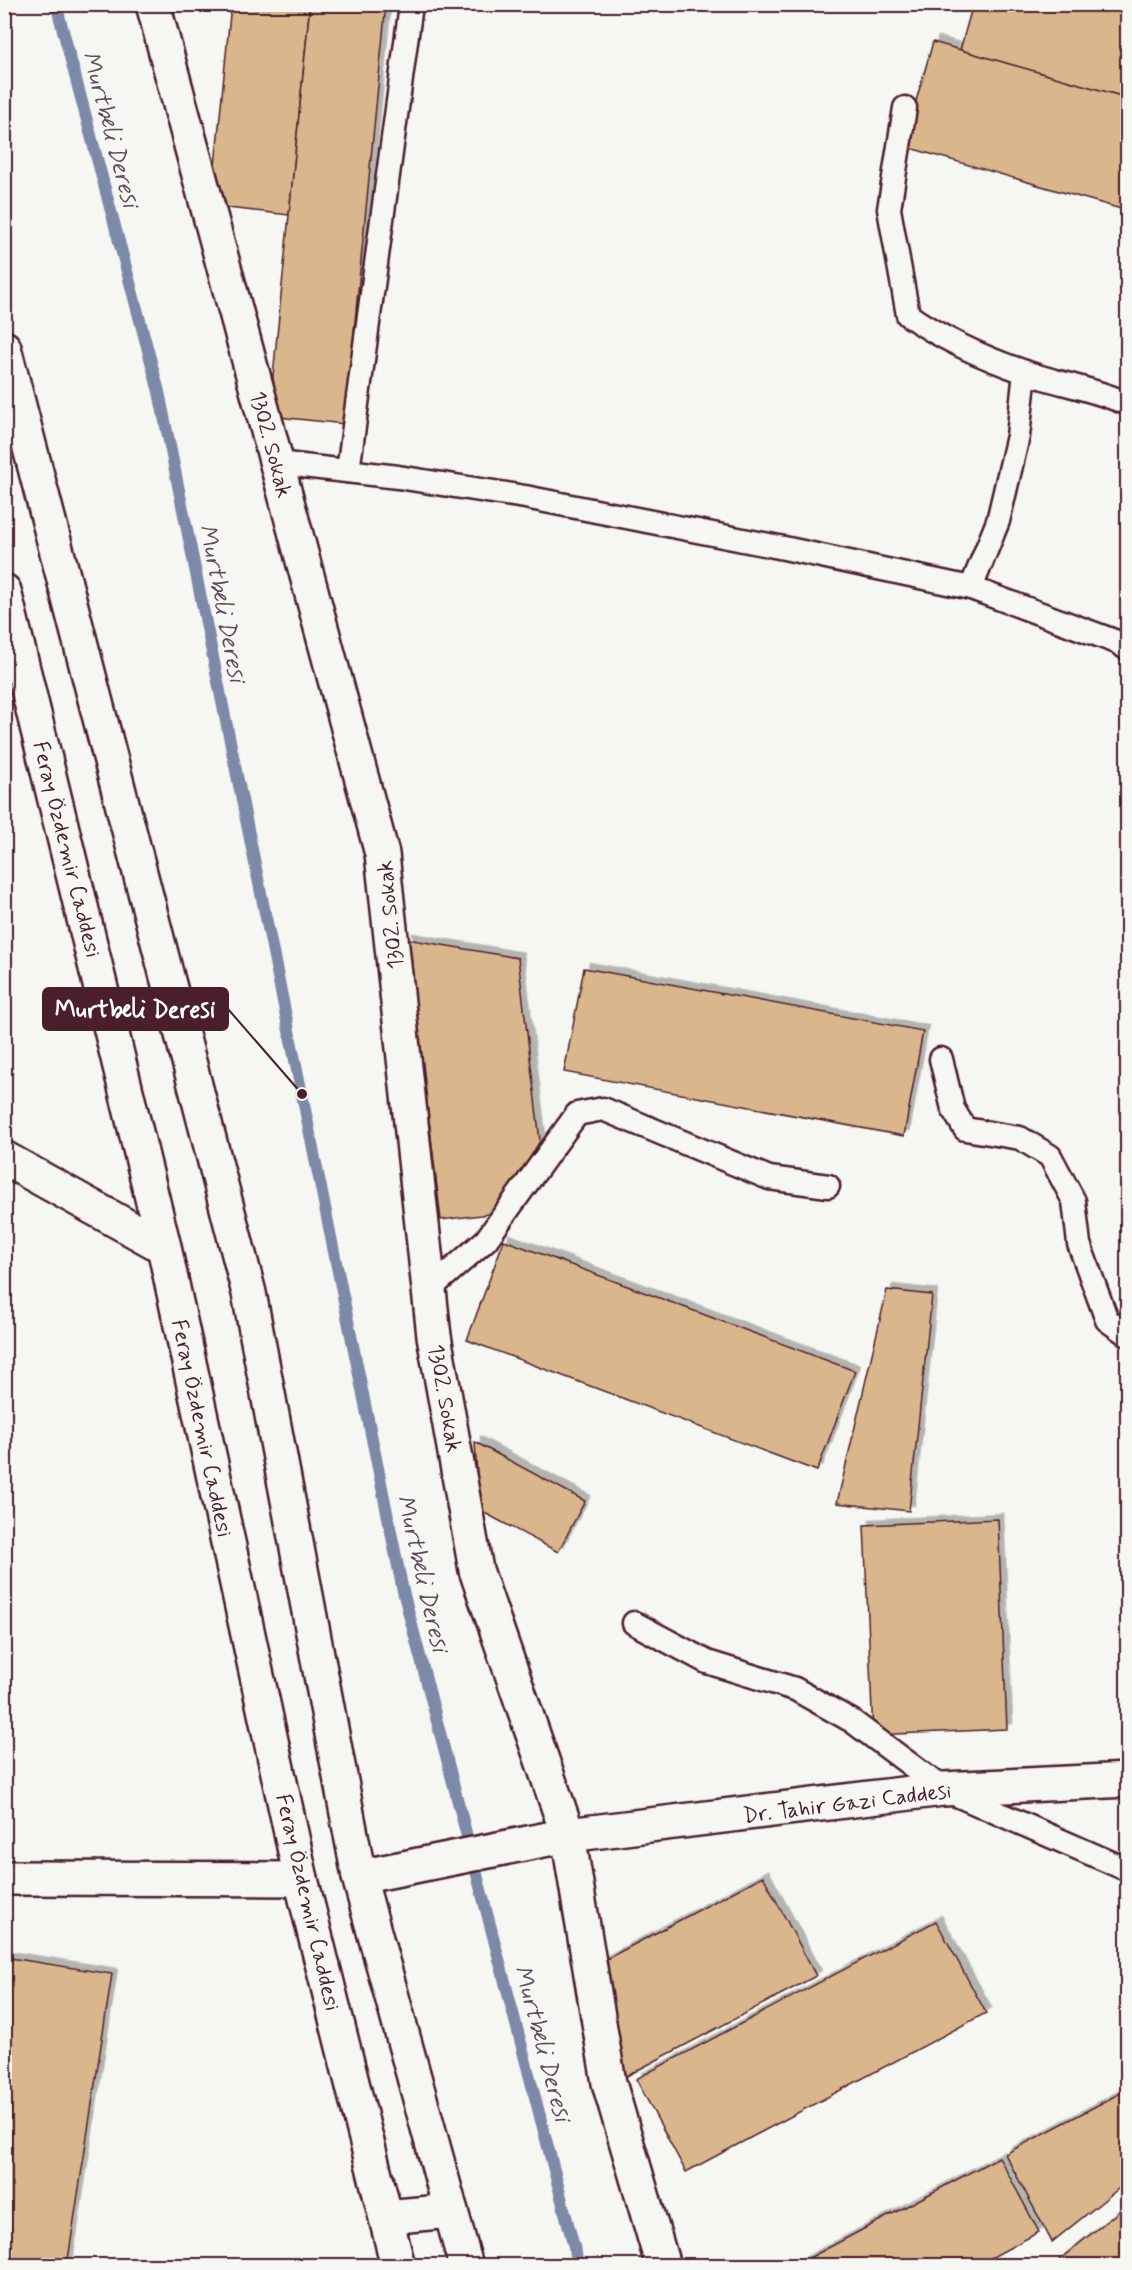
<svg xmlns="http://www.w3.org/2000/svg" width="1132" height="2270" font-family="Mynerve,sans-serif">
	<style>
		.lines { fill: none; stroke-linecap: round; stroke-linejoin: round }
		.stream { stroke: #7c8aa8; stroke-width: 12 }
		.building { fill: #d9b68b; stroke: #4a1f2b; stroke-width: 1.5; filter: url(#shadow) }
		.lane-casing { stroke: #4a1f2b; stroke-width: 27 }
		.street-casing { stroke: #4a1f2b; stroke-width: 38 }
		.secondary-casing { stroke: #4a1f2b; stroke-width: 38 }
		.lane { stroke: #f6f6f2; stroke-width: 22 }
		.street { stroke: #f6f6f2; stroke-width: 33 }
		.secondary { stroke: #f6f6f2; stroke-width: 33 }
		.labels { text-anchor: middle; stroke-width: 4.5; stroke-linejoin: round; paint-order: stroke }
		.street-label { font-size: 22px; fill: #4a1f2b; stroke: #f6f6f2 }
		.water-label { font-size: 24px; font-style: italic; fill: #5f4c5f; stroke: #f6f6f2 }
		.leader { fill: none; stroke: #4a1f2b; stroke-width: 2 }
		.callout-dot { fill: #4a1f2b; stroke: #f6f6f2; stroke-width: 2 }
		.callout { fill: #4a1f2b; stroke: #4a1f2b; stroke-width: 2 }
		.callout-label { font-size: 24px; text-anchor: middle; font-weight: bold; fill: #fff }
	</style>
	<defs>
		<filter id="shadow"><feDropShadow dx="5.5" dy="-5.5" stdDeviation="0" flood-color="#0004"/></filter>
	</defs>
	<rect width="100%" height="100%" fill="#f6f6f2"/>
	<filter id="ink" filterUnits="userSpaceOnUse"><feTurbulence type="fractalNoise" baseFrequency=".0167" numOctaves="2"/><feDisplacementMap in="SourceGraphic" scale="12" xChannelSelector="R" yChannelSelector="G"/><feConvolveMatrix kernelMatrix="1 2 1 2 8 2 1 2 1" color-interpolation-filters="sRGB"/></filter>
	<g filter="url(#ink)">
		<g class="lines">
			<path class="stream" d="M56,4l103,388 244,1199 176,675"/>
		</g>
		<g class="building">
			<path d="M231,4h79l-21,211 -78,-9z"/>
			<path d="M310,4h76l-41,420 -76,-8z"/>
			<path d="M973,4h155v94l-168,-48z"/>
			<path d="M933,42l195,56v113l-225,-65z"/>
			<path d="M407,939l111,19 22,183 -43,72 -56,7z"/>
			<path d="M584,968l339,63 -19,105 -340,-64z"/>
			<path d="M504,1240l351,131 -38,100 -350,-131z"/>
			<path d="M1128,1258v43l-6,-1z"/>
			<path d="M887,1290l45,5 -23,216 -72,-8z"/>
			<path d="M475,1442l110,59 -27,51 -79,-42z"/>
			<path d="M998,1519l9,210 -134,6 -9,-210z"/>
			<path d="M763,1876l53,100 -197,104 -22,-116z"/>
			<path d="M936,1921l50,92 -300,159 -50,-93z"/>
			<path d="M4,1957l108,17 -45,292h-63z"/>
			<path d="M1128,2089v92l-76,61 -47,-88z"/>
			<path d="M999,2157l40,75 -63,34h-182z"/>
			<path d="M1128,2204v62h-66l-3,-6z"/>
		</g>
		<g class="lines">
			<g class="lane-casing">
				<g id="lane">
					<path d="M905,108l-16,101 19,106c36,25 76,43 117,57 34,12 70,17 103,32"/>
					<path d="M277,463l121,14 127,20 259,51 187,40 146,54 11,7"/>
					<path d="M348,471l63,-466"/>
					<path d="M971,588l27,-67 20,-85 7,-64"/>
					<path d="M941,1059l12,50 12,20 55,9 30,18 24,45 5,43 28,76 21,15"/>
					<path d="M430,1289l56,-49 91,-126 26,-5 166,69 59,8"/>
					<path d="M634,1623l73,39 88,27 57,32 91,68 185,81"/>
				</g>
			</g>
			<g class="street-casing">
				<g id="street">
					<path d="M153,4l229,850 52,482 42,234 92,265 41,248 54,183"/>
					<path d="M4,591l160,656 137,632 97,387"/>
					<path d="M359,1877l209,-42 375,-46 185,-9"/>
					<path d="M4,1878l297,1"/>
					<path d="M386,2217l65,-6"/>
				</g>
			</g>
			<g class="secondary-casing">
				<g id="secondary">
					<path d="M4,348l245,945 110,584 107,389"/>
					<path d="M4,1158l160,89"/>
				</g>
			</g>
			<use href="#lane" class="lane"/>
			<use href="#street" class="street"/>
			<use href="#secondary" class="secondary"/>
		</g>
	</g>
	<g class="labels">
		<g class="street-label">
			<text transform="translate(272 444) rotate(75)" y="8">1302. Sokak</text>
			<text transform="translate(68 849) rotate(76)" y="8">Feray Özdemir Caddesi</text>
			<text transform="translate(389 915) rotate(-96)" y="8">1302. Sokak</text>
			<text transform="translate(446 1398) rotate(80)" y="8">1302. Sokak</text>
			<text transform="translate(203 1428) rotate(78)" y="8">Feray Özdemir Caddesi</text>
			<text transform="translate(847 1802) rotate(-7)" y="8">Dr. Tahir Gazi Caddesi</text>
			<text transform="translate(309 1902) rotate(77)" y="8">Feray Özdemir Caddesi</text>
		</g>
		<g class="water-label">
			<text transform="translate(111 129) rotate(75)" y="8">Murtbeli Deresi</text>
			<text transform="translate(223 603) rotate(79)" y="8">Murtbeli Deresi</text>
			<text transform="translate(423 1573) rotate(77)" y="8">Murtbeli Deresi</text>
			<text transform="translate(543 2043) rotate(75)" y="8">Murtbeli Deresi</text>
		</g>
	</g>
	<path class="leader" d="M302 1094L228 1009"/>
	<circle class="callout-dot" cx="302" cy="1094" r="6"/>
	<rect class="callout" x="43" y="988" width="185" height="42" rx="6"/>
	<g class="callout-label">
		<text x="135" y="1017">Murtbeli Deresi</text>
	</g>
	<rect width="1132" height="2270" fill="none" stroke="#f6f6f2" stroke-width="24"/>
	<rect x="12" y="12" width="1108" height="2246" fill="none" stroke="#4a1f2b" stroke-width="2" filter="url(#ink)"/>
</svg>
